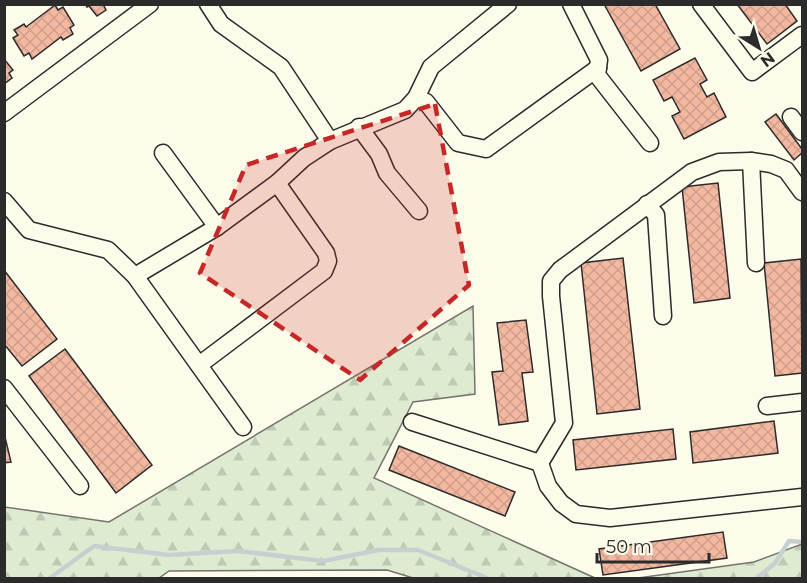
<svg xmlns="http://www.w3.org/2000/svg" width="807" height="583" font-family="Montserrat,sans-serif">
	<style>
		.forest { fill: url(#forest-firs); stroke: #74746e; stroke-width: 1.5 }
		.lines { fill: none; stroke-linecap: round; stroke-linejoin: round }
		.stream { stroke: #c7d0d0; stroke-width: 4.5 }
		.building { fill: url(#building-cross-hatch); stroke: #2b2b2b; stroke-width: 1.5 }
		.minor-casing { stroke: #2b2b2b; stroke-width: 19 }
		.minor { stroke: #fdfbea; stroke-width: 16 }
		.marked { fill: #c62828; fill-opacity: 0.2; stroke: #c62828; stroke-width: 4.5; stroke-dasharray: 12 8; stroke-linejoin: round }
	</style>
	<defs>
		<pattern id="forest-firs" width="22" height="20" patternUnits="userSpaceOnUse" patternTransform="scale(1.5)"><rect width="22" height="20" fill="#deebd1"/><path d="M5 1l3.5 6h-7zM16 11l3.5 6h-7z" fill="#bfcab4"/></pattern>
		<pattern id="building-cross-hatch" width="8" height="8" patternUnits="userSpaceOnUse" patternTransform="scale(1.5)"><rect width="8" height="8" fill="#f2b8a0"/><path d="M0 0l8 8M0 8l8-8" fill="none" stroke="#d09e8a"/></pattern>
	</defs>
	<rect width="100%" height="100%" fill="#fdfbea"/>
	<g class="forest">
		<path d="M473,306l2,88 -62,8 -39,76 221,100h-182l-26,-8 -218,1 -10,7h-154v-71l104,15z"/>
		<path d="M802,544v34h-164l116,-16z"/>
	</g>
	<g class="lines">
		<g class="stream">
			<path d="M50,578l44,-32 75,9 69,-4 85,10 56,-11h39l69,28"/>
			<path d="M757,578l18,-15 14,-22 13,1"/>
		</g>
	</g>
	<g class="building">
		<path d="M85,4h18l3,6 -9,6 -8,-10 -2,1z"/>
		<path d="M604,4h51l25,45 -39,22z"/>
		<path d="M737,4h48l12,17 -30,23z"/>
		<path d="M55,5l3,5 5,-3 11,18 -4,3 3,6 -10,6 -2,-3 -29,22 -3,-6 -5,3 -11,-18 5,-3 -4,-5 10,-6 2,3z"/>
		<path d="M695,58l12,22 -7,4 7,13 7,-4 12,24 -42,22 -12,-23 8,-4 -8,-15 -8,4 -11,-21z"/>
		<path d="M4,59l9,11 -4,3 3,5 -8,6z"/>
		<path d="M776,114l26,35v4l-8,7 -29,-38z"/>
		<path d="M718,183l12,115 -36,5 -12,-116z"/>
		<path d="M623,258l17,151 -43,5 -16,-151z"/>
		<path d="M801,259l1,114 -27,3 -11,-113z"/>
		<path d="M4,270l53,69 -35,27 -18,-22z"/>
		<path d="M526,320l7,52 -11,1 6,48 -29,4 -7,-53 11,-1 -6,-48z"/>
		<path d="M65,349l87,116 -36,28 -87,-117z"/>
		<path d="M774,421l4,32 -85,10 -3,-31z"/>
		<path d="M673,429l3,30 -100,11 -3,-30z"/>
		<path d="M4,433l7,29 -7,1z"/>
		<path d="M399,446l116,46 -10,24 -116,-46z"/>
		<path d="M723,532l4,26 -124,17 -4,-26z"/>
	</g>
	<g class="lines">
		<g class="minor-casing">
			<g id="minor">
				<path d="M208,4l13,20 60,43 49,74"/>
				<path d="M571,4l28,56 -2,15 53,68"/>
				<path d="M701,4l51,68 50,-37"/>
				<path d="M416,98l10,4 32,41 28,6 112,-81"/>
				<path d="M4,113l146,-109"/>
				<path d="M791,117l11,15"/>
				<path d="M359,127l20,27 8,19 32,38"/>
				<path d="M163,153l54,74"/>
				<path d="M751,161l5,102"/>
				<path d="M802,192l-16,-22 -15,-6 -20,-3 -32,1 -27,10 -132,98 -9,11v15l13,127 -24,40 8,23 13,17 15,11 34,4 192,-21"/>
				<path d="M4,201l25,29 79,20 27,26 108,151"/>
				<path d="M647,204l9,11 7,101"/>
				<path d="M135,276l82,-49 60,-44 27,-25 26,-17 75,-31 11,-12 15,-31 77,-63"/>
				<path d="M199,365l125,-94 4,-10 -2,-8 -49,-70"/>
				<path d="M4,388l76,98"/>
				<path d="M767,406l35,-4"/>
				<path d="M412,422l128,41"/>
			</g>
		</g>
		<use href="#minor" class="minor"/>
	</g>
	<path class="marked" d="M435,104l34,181 -109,95 -160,-107 46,-108z"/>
	<rect width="807" height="583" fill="none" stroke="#2b2b2b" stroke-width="12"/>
	<g transform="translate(759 48) rotate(143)" stroke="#fdfbea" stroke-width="4.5" paint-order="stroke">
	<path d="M0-4.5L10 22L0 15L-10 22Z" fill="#2b2b2b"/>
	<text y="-9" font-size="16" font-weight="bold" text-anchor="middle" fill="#2b2b2b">N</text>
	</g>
	<path d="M597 553v9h112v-9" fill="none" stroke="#2b2b2b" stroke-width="3"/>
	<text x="606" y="553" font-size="18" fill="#2b2b2b" stroke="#fdfbea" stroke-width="4.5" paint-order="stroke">50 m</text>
</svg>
